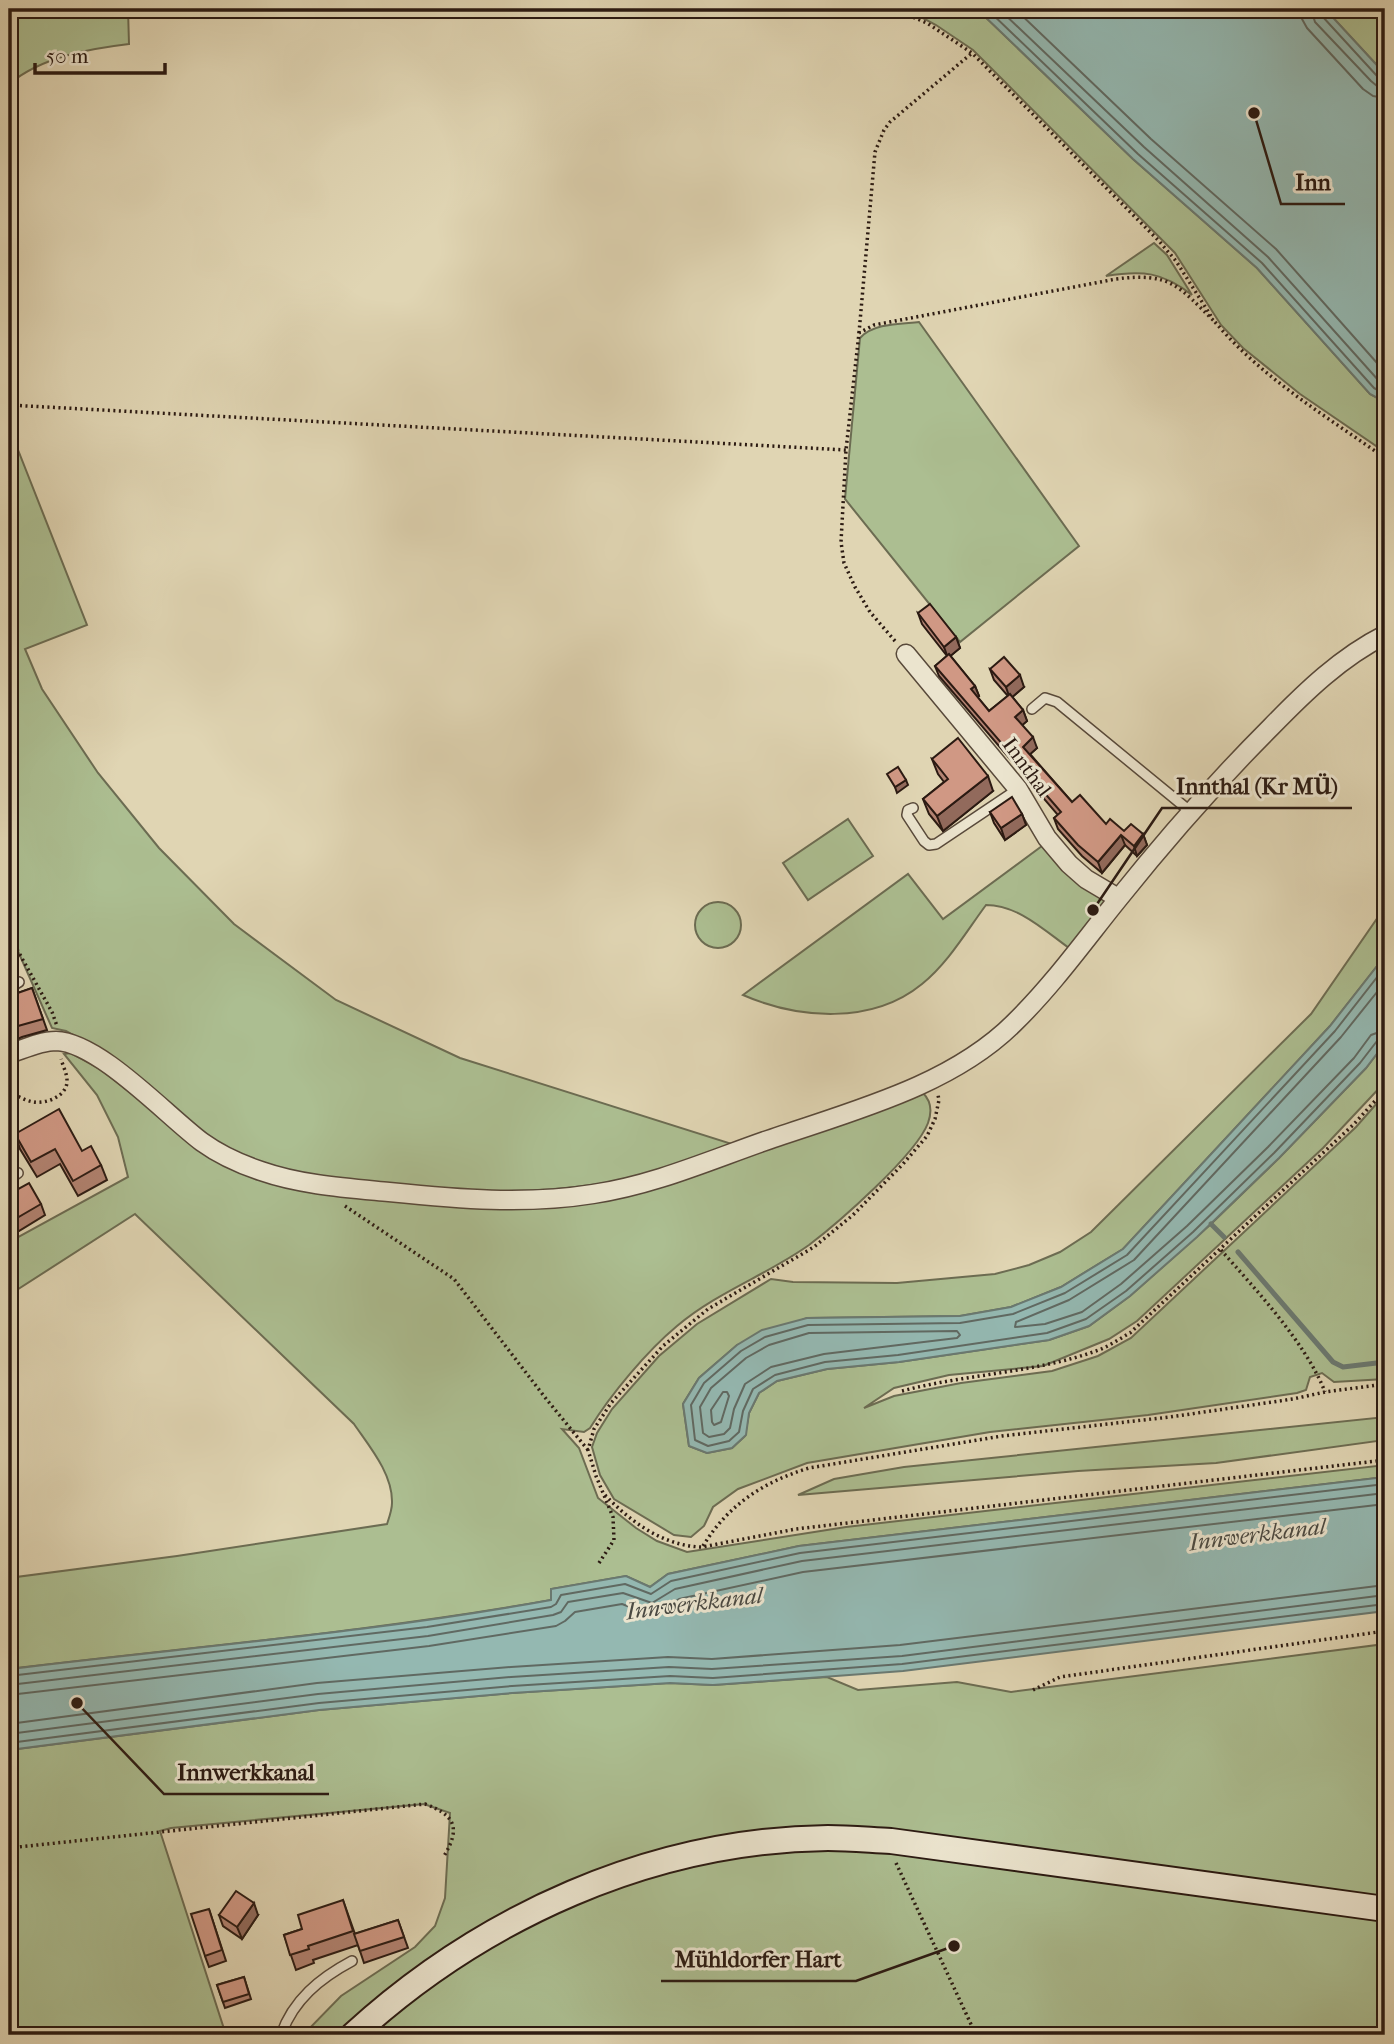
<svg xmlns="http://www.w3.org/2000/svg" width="1394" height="2044" font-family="'IM FELL French Canon',serif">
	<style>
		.green { fill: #acbe91; stroke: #6c6c52; stroke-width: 2 }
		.water { fill: #94b8b1; stroke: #6a7971; stroke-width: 2 }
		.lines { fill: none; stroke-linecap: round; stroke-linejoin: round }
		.shore { stroke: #606962; stroke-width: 2 }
		.stream { stroke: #6a7971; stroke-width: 5 }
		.service-casing { stroke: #58493a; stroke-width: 12 }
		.minor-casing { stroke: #58493a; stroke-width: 21 }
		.secondary-casing { stroke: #2b1a12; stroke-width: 28 }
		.path { stroke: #2b1a12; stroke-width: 3.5; stroke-dasharray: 2 3.5; stroke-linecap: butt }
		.service { stroke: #ebe4ce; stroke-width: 9 }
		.minor { stroke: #ebe4ce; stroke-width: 18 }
		.secondary { stroke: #ebe4ce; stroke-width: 24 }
		.wall { fill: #b38372; stroke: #2b1a12; stroke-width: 2 }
		.shaded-wall { fill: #926a5c; stroke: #2b1a12; stroke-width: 2 }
		.building { fill: #d09884; stroke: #2b1a12; stroke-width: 2 }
		.labels { text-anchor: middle; stroke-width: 6; stroke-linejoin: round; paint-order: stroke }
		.street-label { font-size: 21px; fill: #2b1a12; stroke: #ebe4ce }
		.water-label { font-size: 23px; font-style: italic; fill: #4a4942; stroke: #ebe4ce }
		.leader { fill: none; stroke: #2b1a12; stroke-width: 2.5 }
		.callout-dot { fill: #2b1a12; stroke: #ebe4ce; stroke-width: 2.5 }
		.callout-label { font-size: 23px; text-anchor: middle; font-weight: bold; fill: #2b1a12; stroke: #ebe4ce; stroke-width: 6; stroke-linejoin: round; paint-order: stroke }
	</style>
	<rect width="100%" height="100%" fill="#e0d5b3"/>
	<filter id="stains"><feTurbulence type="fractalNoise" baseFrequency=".00286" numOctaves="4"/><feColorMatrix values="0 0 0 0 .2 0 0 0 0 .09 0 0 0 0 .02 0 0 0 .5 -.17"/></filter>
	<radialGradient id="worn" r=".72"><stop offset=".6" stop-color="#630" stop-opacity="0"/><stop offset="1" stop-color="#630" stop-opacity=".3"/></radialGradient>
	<g class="green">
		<path d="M9,9h119l1,35c-42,5 -87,13 -120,40z"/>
		<path d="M906,9h71l156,150 124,109 113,126 15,8v50l-85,-58 -57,-46 -22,-23 -46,-72 -167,-168 -35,-35 -37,-25z"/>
		<path d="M1325,9h60v65z"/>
		<path d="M1154,243l13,12 25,40c-29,-23 -50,-25 -86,-19z"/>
		<path d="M919,322l160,224 -119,96 -115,-143 15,-161c13,-15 41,-14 59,-16z"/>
		<path d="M9,427l78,198 -62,24 17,40 56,84 61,75 75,76 102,76 124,58 272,86c-34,13 -69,28 -105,35 -87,18 -173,13 -259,3 -26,-3 -54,-4 -80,-10 -23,-5 -47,-16 -69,-27l-117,-94 -36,-20 -14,-3 -43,-97z"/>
		<path d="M848,819l25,37 -65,44 -25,-37z"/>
		<path d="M1046,843l59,57 -36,48c-25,-18 -51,-43 -83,-43 -20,27 -38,58 -64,79 -50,41 -124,35 -179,11l165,-121 35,45z"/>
		<circle cx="718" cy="925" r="23"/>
		<path d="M1385,907v49l-55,70 -207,223 -62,38 -50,20 -51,9 -153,2 -70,27 -38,33 -16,26 6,42 18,7 25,-5 13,-12 4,-23 10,-20 18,-12 50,-12 72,-7 150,-22 40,-14 41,-30 81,-72 68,-66 87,-90 19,-25v39l-62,66 -186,173 -28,18 -66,27 -94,9 -55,13 -30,20 30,-12 67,-13 91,-12 46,-15 33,-18 225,-211 29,-33v285l-51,3 -12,-9 -12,4 -4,13 -9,3 -149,22 -158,17 -183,31 -69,26 -25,18 -9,19 -13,11 -17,-2 -60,-36 -14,-24 -8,-28 5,-14 15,-24 47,-53 38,-32 74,-45 22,3 104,1 98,-9 34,-9 31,-13 31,-20 220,-218z"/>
		<path d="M71,1053l29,16 117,91 54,20 288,25 364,-112c9,9 9,19 5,30 -12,32 -90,100 -119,122 -42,30 -92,47 -132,81 -30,25 -66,68 -87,102l-6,4 -22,-3 17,19 19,50 38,30 21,13 30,11 159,-25 539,-62v12l-586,69 -131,28 -18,13 -24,-11 -75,13v11c-179,32 -361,47 -542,69v-91l168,-22 210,-32c2,-6 5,-14 5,-21 1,-29 -23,-57 -38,-79l-219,-210 -126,81v-53l119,-65 -10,-40 -21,-42 -33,-41z"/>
		<path d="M1385,1417v23l-169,23 -138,8 -280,24 36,-16 70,-12z"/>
		<path d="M1385,1644v391h-1082l38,-39 74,-49 20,-21 10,-28 5,-85 -26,-9 -253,24 -11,3 66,204h-217v-285l310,-40 193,-17 158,-10 43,2 114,-8 31,13 99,-8 54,10z"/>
	</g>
	<g class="water">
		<path d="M977,9h348l60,65v328l-15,-8 -113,-126 -124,-109z"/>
		<path d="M1385,956v87l-19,25 -87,90 -82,79 -67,59 -41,30 -40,14 -150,22 -72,7 -50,12 -18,12 -10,20 -3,22 -14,13 -25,5 -18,-7 -6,-42 16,-26 38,-33 25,-15 45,-12 153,-2 51,-9 50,-20 62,-38 207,-223z"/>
		<path d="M1385,1477v134l-482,60 -190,14 -43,-2 -158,10 -193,17 -310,40v-81c180,-22 363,-36 542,-69v-11l75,-13 24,11 18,-13 131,-28z"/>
	</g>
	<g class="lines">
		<g class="shore">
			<path d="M987,9l151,145 124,109 112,125 11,6"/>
			<path d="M999,9l145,138 124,110 111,124 6,3"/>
			<path d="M1015,9l136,130 125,110 109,123"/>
			<path d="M1301,9l1,10 5,9 56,61 10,7 12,2"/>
			<path d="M1311,9l4,13 56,59 6,5 8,1"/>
			<path d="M1320,9l2,7 55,60 8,2"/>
			<path d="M1385,967l-50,64 -208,224 -62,38 -52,21 -53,9 -152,2 -43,12 -24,14 -37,32 -13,22 4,35 13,6 21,-5 10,-9 4,-21 10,-22 22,-14 50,-13 73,-7 149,-22 39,-14 40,-28 67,-59 81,-79 86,-90 17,-22 8,-2"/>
			<path d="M1385,982l-44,55 -207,223 -65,40 -53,22 -1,5 30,-3 37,-12 39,-28 66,-58 81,-79 86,-89 17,-23 14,-5"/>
			<path d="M957,1331l3,4 -3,3 -133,16 -53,13 -26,17 -11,25 -4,19 -6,6 -15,3 -6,-4 -3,-26 11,-19 35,-30 23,-13 40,-12z"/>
			<path d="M723,1392h4l2,4 -8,26 -7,3 -2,-3 -1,-12z"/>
			<path d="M9,1676l418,-49 124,-20 5,-3 5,-9 64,-11 26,10 20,-13 129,-28 585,-69"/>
			<path d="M9,1685l419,-49 125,-21 8,-3 7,-10 55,-9 29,10 23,-14 127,-28 583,-68"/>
			<path d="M9,1695l420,-49 127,-20 9,-5 10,-9 47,-8 21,8 10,1 10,-3 16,-11 124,-27 582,-68"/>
			<path d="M9,1724l308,-41 194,-16 157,-10 44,2 188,-14 485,-60"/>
			<path d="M9,1734l309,-40 193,-17 158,-10 43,2 190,-13 483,-61"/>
			<path d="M9,1743l310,-40 193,-17 158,-10 43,2 189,-14 483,-60"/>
		</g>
		<g class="stream">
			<path d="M1211,1224l13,13"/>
			<path d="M1238,1252l95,110 10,5 42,-5"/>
		</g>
		<g class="service-casing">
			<g id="service">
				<path d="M1032,709l13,-11 12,4 134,110"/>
				<path d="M913,808l-5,2 -1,5 17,26 5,4 7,-1 82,-55"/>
				<path d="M9,988l10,-6"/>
				<path d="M9,1179l9,-6"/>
				<path d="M281,2035c12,-35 39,-57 71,-74"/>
			</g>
		</g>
		<g class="minor-casing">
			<g id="minor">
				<path d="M906,654l112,135 29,49 22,26 17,15 32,19"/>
				<path d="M9,1054c15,-5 31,-13 47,-13 43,1 111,75 146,101 18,13 38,22 59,29 40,14 86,17 128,21 69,7 136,13 204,2 60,-9 115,-33 172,-53 83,-29 185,-54 249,-118 39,-38 71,-83 105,-125 48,-60 98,-117 152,-171 34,-35 70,-70 114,-92"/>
			</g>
		</g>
		<g class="secondary-casing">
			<path id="secondary" d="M353,2035c129,-118 298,-195 475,-197 21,0 42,2 63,3l494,68"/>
		</g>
		<g class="path">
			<path d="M893,9l34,14 45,30 187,188 17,20 35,55"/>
			<path d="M1215,322c47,56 111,94 170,136"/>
			<path d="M859,333l16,-181 9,-22 6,-8 82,-69"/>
			<path d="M9,405l837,45"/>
			<path d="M895,641l-25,-29 -15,-25 -11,-24 -3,-21 5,-92 13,-117 15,-8 242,-46c55,-7 62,7 99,43"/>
			<path d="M9,935l43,77 5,14"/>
			<path d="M9,1091c7,4 16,10 25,11 12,2 34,-6 33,-22 0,-6 -4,-14 -6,-21"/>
			<path d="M345,1206l109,73 93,121 41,50"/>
			<path d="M1221,1250c35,40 85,93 104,142"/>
			<path d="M902,1391c64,-17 132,-18 194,-40 12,-4 23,-12 34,-18l224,-209 31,-34"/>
			<path d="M605,1495c26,27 58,51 97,52l94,-18 589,-69"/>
			<path d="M703,1546c25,-41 60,-64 106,-78l193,-32 168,-19 123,-18 32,-7 60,-8"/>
			<path d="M599,1563l15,-23 -1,-23 -17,-41 -8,-26 6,-21 17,-26 52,-57 45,-37 106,-62 39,-32 50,-51 24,-28 8,-17 4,-19 -1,-5"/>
			<path d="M1033,1690l27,-13 325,-46"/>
			<path d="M9,1848l416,-44c30,11 36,24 19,52"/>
			<path d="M896,1863l80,172"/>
		</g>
		<use href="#service" class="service"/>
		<use href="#minor" class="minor"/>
		<use href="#secondary" class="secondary"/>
	</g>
	<g class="wall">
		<path d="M918,613l38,24 4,11 -10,8 25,30 4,10 -2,1 12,14 19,-15 -14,-16 -4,-11 34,18 -12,10 11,13 4,11 -5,4 15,23 -7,6 42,48 34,22 18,7 19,3 4,11 -10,11 -12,-11 -23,28 -20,-17 -24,-27 -4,-11 4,-3 -119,-139 -4,-10 12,-10 -25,-32z"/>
		<path d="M932,759l61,32 -50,40 -14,-17 -6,-15 21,-17 -6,-8z"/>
		<path d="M990,812l32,2 4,11 -21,15 -11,-17z"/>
		<path d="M9,947l7,19 -7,3z"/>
		<path d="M32,988l15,42 -25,7 -13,6v-47z"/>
		<path d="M15,1134l67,17 19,14 6,15 -29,16 -18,-32 -23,13 -17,-28z"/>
		<path d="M9,1194l32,10 4,11 -31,19 -5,-9z"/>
		<path d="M343,1900l12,34 43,-14 10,28 -44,15 -6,-18 -45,15 1,3 -18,7 -12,-35 18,-6z"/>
		<path d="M209,1909l17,52 -17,6 -4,-11z"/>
		<path d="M219,1915h39l-16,24 -19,-13z"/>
		<path d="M244,1977l7,22 -26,9 -8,-23z"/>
	</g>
	<g class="shaded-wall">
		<path d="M956,637l4,11 -12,10 -4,-11z"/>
		<path d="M1020,675l4,12 -14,12 -4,-12z"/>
		<path d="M975,686l4,10 -5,4 -3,-11z"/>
		<path d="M1023,710l4,11 -8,7 -4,-11z"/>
		<path d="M1033,737l4,11 -10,9 -4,-10z"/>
		<path d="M988,776l5,15 -50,40 -6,-15z"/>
		<path d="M906,780l2,5 -11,8 -2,-6z"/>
		<path d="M1022,814l4,11 -21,15 -4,-12z"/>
		<path d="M1143,834l4,11 -10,11 -3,-10z"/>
		<path d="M1121,835l4,10 -23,28 -4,-11z"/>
		<path d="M254,1903l4,12 -16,24 -5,-12z"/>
	</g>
	<g class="building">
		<path d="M930,604l26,33 -12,10 -26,-34z"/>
		<path d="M949,654l26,32 -4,3 18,22 21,-17 13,16 -8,7 18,20 -10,10 49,55 8,-7 26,29 4,-5 14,12 7,-7 12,10 -9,12 -13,-11 -23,27 -20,-17 -24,-27 7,-6 -126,-146z"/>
		<path d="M1004,657l16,18 -14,12 -16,-18z"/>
		<path d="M958,738l30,38 -51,40 -14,-17 25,-20 -16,-20z"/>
		<path d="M898,767l8,13 -11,7 -8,-13z"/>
		<path d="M1012,797l10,17 -21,14 -11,-16z"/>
		<path d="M32,988l11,31 -25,7 -9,4v-34z"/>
		<path d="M59,1109l23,42 9,-5 10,19 -28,16 -18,-32 -24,13 -16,-28z"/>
		<path d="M29,1183l12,21 -31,18 -1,-28z"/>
		<path d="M236,1891l18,12 -17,24 -18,-12z"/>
		<path d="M343,1900l10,31 -45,15 1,3 -19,6 -6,-20 18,-6 -4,-14z"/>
		<path d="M209,1909l13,41 -17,6 -14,-42z"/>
		<path d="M398,1920l6,17 -44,14 -6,-17z"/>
		<path d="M244,1977l5,17 -26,8 -6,-17z"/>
	</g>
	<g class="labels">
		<g class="street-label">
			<text transform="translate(1027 767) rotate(54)" y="7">Innthal</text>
		</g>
		<g class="water-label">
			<text transform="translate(1257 1534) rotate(-7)" y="8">Innwerkkanal</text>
			<text transform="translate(694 1603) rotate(-7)" y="8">Innwerkkanal</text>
		</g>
	</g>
	<path class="leader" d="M1254 113L1281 204H1345M1093 910L1162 808H1352M77 1703L164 1794H329M954 1946L856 1981H661"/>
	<g class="callout-dot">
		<circle cx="1254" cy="113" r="7"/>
		<circle cx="1093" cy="910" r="7"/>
		<circle cx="77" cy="1703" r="7"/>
		<circle cx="954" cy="1946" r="7"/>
	</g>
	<g class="callout-label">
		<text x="1313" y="190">Inn</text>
		<text x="1257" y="794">Innthal (Kr MÜ)</text>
		<text x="246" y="1780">Innwerkkanal</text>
		<text x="758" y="1967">Mühldorfer Hart</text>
	</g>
	<rect width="1394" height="2044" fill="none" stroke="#e0d5b3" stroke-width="35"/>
	<rect x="10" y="10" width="1373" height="2023" fill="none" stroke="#2b1a12" stroke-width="3.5"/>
	<rect x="18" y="18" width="1359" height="2009" fill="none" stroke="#2b1a12" stroke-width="2"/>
	<path d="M35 63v10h130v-10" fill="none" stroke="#2b1a12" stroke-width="3.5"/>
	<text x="46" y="63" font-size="21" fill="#2b1a12" stroke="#ebe4ce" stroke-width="5" paint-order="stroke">50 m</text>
	<rect width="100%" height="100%" filter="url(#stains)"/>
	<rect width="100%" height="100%" fill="url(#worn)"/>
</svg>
